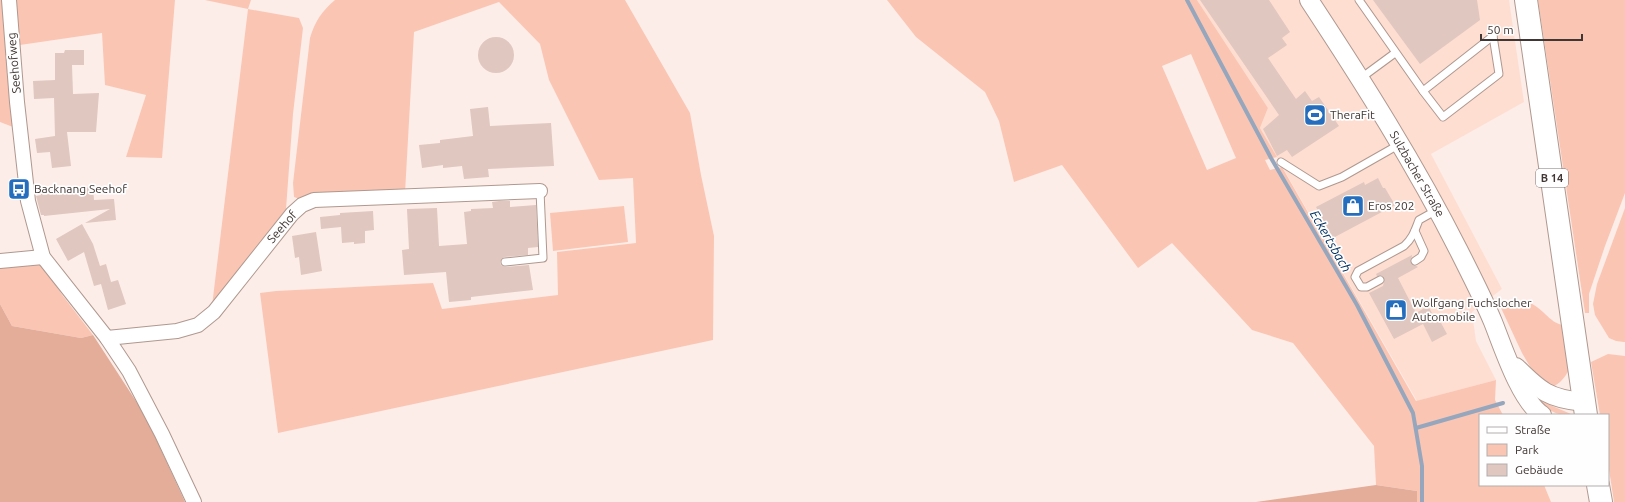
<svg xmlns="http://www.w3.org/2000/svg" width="1625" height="502" font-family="Ubuntu,sans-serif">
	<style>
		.built { fill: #ffded2 }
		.green { fill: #fac6b3; fill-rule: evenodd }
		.forest { fill: #e3ad9a }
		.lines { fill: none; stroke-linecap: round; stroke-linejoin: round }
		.stream { stroke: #96a6bd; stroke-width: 4 }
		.building { fill: #e0c7bf }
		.service-casing { stroke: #af988f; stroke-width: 9 }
		.minor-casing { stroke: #af988f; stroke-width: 16 }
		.tertiary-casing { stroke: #af988f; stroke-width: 20 }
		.primary-casing { stroke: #af988f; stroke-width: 24 }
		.service { stroke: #fff; stroke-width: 7 }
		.minor { stroke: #fff; stroke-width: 14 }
		.tertiary { stroke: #fff; stroke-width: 18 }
		.primary { stroke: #fff; stroke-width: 22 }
		.labels { text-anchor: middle; stroke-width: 3.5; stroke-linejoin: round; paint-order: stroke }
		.shield { fill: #fefefe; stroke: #797270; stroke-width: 1 }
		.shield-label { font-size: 11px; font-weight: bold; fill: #403633 }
		.street-label { font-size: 12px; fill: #403633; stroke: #fefefe }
		.poi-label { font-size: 12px; fill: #403633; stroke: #fefefe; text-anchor: start }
		.water-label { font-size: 13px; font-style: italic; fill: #002f60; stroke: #fefefe }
	</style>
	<rect width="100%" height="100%" fill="#fdede8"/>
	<path class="built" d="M1197,0h312l15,102 -93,52 71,135 -30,23 4,29 20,39 -79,21 -157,-273 8,-20z"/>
	<g class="green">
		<path d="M0,0h3l10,127 -13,-5z"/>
		<path d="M16,0h159l-13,158 -36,-1 20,-62 -41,-10 -3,-52 -82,12z"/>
		<path d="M205,0h46l-3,9 51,9 4,10 -10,86 -7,95 -74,97 36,-297z"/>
		<path d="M335,0h290l65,113 11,62 13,61 -1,104 -435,93 -18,-140 16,-2 157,-8 9,26 116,-14 -1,-43 79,-9 -3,-65 -34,2 -50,-100 -9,-36 -41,-42 -85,30 -9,161 -105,6 -6,-2 -1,-14 17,-145c5,-17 12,-27 25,-38z"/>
		<path d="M887,0h310l71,108 -8,20 17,29 -12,3 5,10 12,-3 134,234 80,-21 -1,20 8,15h-23v70h64l7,17h-134v-11l-41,-6 -2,-39 -81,-103 -41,-13 -80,-87 -34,25 -76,-103 -48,17 -15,-61 -14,-29 -69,-55zM1191,54l45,104 -29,12 -45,-104z"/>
		<path d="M1538,0h87v193l-20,53 -16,48v19h-4z"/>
		<path d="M624,206l4,36 -75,9 -3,-38z"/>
		<path d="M1625,208v134h-1l-8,-1 -7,-3 -14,-23 -2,-11 4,-20z"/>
		<path d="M40,262l23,34 30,39 -12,3 -69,-12 -12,-22v-37z"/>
		<path d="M1527,302c15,4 22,21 36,23l6,45c-4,7 -9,14 -17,17l-17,-12 -13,-22 -21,-45c8,-6 16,-5 26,-6z"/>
		<path d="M1608,354l17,2v146h-11l-6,-39v-48h-8l-9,-53z"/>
		<path d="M1535,394l15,11 21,9c-16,4 -28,-8 -36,-20z"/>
	</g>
	<g class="forest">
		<path d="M0,304l12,22 69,12 12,-3 52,80 40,87h-185z"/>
		<path d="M1376,485l41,6v11h-161z"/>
	</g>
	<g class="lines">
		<g class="stream">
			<path d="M1187,0l84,158 86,147 56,108 9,53v36"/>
			<path d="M1416,428l87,-25"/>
		</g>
	</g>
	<g class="building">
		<path d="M1200,0h69l21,32 -8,6 5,7 -19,13 28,41 9,-8 7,10 7,-4 20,29 -47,31 -5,-7 -10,6 -14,-27 16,-14z"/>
		<path d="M1373,0h104l3,20 -60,44z"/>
		<circle cx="496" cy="55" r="18"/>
		<path d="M65,50h19v15h-12l1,29 26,-1 -3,39h-29l4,34 -19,2 -2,-16 -13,1 -2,-14 20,-3 -1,-38 -20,1 -1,-18 22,-1v-27h9z"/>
		<path d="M488,107l2,19 61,-3 3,43 -66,3 1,8 -25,2 -2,-13 -19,2v-3l-21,3 -3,-23 21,-2v-3l33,-4 -3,-27z"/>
		<path d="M1378,178l5,10h2l10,17 -62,33 -17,-31 48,-25 1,3z"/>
		<path d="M93,187l1,13 20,-1 2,21 -31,3 25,-14 -66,7v-1h-3l-5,-19 5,-1v-2z"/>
		<path d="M499,201h11v6l26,-2 2,42 -10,1v7l-24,2 -4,5 1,3 4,2 24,-2 4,25 -62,7v3l-22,2 -3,-30 -42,3 -2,-25 7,-1 -2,-40 30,-1 2,38 28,-2 -3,-32 7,-1v-2l22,-1 -1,-6z"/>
		<path d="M373,211l1,19 -9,1v12l-11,1v-2l-12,1 -1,-16 -20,2 -1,-12 20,-2v-2z"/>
		<path d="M82,224l11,20 7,22 6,-2 5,18 7,-2 8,24 -18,6 -7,-26 -7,2 -10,-34 -16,9 -12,-22z"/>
		<path d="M316,232l6,39 -21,4 -2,-18 -4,1 -3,-22z"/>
		<path d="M1412,255l-1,8 7,4 -20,11 18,35 12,-7 9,16 3,-1 7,13 -15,8 -9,-18 -29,15 -25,-46 14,-7 1,-4 -1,-6h-6l-1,-2z"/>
	</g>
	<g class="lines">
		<g class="service-casing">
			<g id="service">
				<path d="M1359,0l64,91 70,-55"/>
				<path d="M1361,78l34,-25"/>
				<path d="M1423,91l20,26 56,-43 -6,-38"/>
				<path d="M1281,162l38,24 23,-9 58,-33"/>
				<path d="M1415,231l9,20 -3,6 -6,4"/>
				<path d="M505,262l38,-4 -3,-67"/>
				<path d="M1380,280l-13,7h-6l-6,-10 3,-6 46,-25c9,-8 11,-16 15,-26l18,-10"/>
			</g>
		</g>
		<g class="minor-casing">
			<g id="minor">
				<path d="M9,0l8,102 11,99 15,56 64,81 22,33 33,63 32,68"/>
				<path d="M0,261l43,-4"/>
				<path d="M107,338l70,-7 21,-6 16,-13 78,-98 10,-9 12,-5 226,-9"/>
			</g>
		</g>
		<g class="tertiary-casing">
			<g id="tertiary">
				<path d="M1309,0c54,82 106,164 150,251 12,24 24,47 34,71 10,25 27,78 49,93"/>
				<path d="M1516,367c24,24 33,32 68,35"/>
			</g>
		</g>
		<g class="primary-casing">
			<g id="primary">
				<path d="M1526,0l60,415"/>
				<path d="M1598,485l3,17"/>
			</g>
		</g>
		<use href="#service" class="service"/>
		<use href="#minor" class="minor"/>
		<use href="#tertiary" class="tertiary"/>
		<use href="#primary" class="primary"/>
	</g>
	<defs>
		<g id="stadium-square" transform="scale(1.15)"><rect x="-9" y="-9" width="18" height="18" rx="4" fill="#256dbd" stroke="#fefefe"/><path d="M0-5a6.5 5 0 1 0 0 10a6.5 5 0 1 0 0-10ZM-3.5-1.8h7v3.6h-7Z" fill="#fff"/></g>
		<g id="bus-square" transform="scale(1.15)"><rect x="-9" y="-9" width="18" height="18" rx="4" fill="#256dbd" stroke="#fefefe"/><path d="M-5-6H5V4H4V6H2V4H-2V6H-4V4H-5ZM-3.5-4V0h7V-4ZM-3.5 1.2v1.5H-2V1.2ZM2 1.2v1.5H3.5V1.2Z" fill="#fff"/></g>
		<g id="shop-square" transform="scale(1.15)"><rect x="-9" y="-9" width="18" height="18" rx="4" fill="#256dbd" stroke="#fefefe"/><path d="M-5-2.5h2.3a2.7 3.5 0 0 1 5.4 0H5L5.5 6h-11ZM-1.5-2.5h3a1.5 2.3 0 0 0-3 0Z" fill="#fff"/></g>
	</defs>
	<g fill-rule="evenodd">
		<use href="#stadium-square" x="1315" y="115"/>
		<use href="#bus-square" x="19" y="189"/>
		<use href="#shop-square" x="1353" y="206"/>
		<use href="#shop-square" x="1396" y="310"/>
	</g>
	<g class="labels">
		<rect class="shield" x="1536" y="169" width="32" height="18" rx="3"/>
		<g class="shield-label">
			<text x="1552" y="182">B 14</text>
		</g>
		<g class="street-label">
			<text transform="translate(14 63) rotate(-95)" y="4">Seehofweg</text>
			<text transform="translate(1417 174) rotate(60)" y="4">Sulzbacher Straße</text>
			<text transform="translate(282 227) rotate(-49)" y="4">Seehof</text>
		</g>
		<g class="poi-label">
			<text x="1330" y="119">TheraFit</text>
			<text x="34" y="193">Backnang Seehof</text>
			<text x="1368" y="210">Eros 202</text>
			<text x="1412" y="307">Wolfgang Fuchslocher<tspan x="1412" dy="14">Automobile</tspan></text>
		</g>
		<g class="water-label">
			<text transform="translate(1331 241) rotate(60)" y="5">Eckertsbach</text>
		</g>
	</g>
	<rect x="1479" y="414" width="130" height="72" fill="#fefefe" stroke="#b2aead"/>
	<rect x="1487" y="427" width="20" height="6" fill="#ffffff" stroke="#b2aead"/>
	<text x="1515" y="434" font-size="12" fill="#403633">Straße</text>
	<rect x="1487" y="444" width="20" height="12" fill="#fac6b3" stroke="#b2aead"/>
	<text x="1515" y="454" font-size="12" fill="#403633">Park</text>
	<rect x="1487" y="464" width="20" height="12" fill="#e0c7bf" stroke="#b2aead"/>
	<text x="1515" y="474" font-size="12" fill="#403633">Gebäude</text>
	<path d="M1481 34v6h101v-6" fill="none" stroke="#403633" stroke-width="2"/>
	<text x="1487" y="34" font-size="12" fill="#403633" stroke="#fefefe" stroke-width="3" paint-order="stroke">50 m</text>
</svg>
